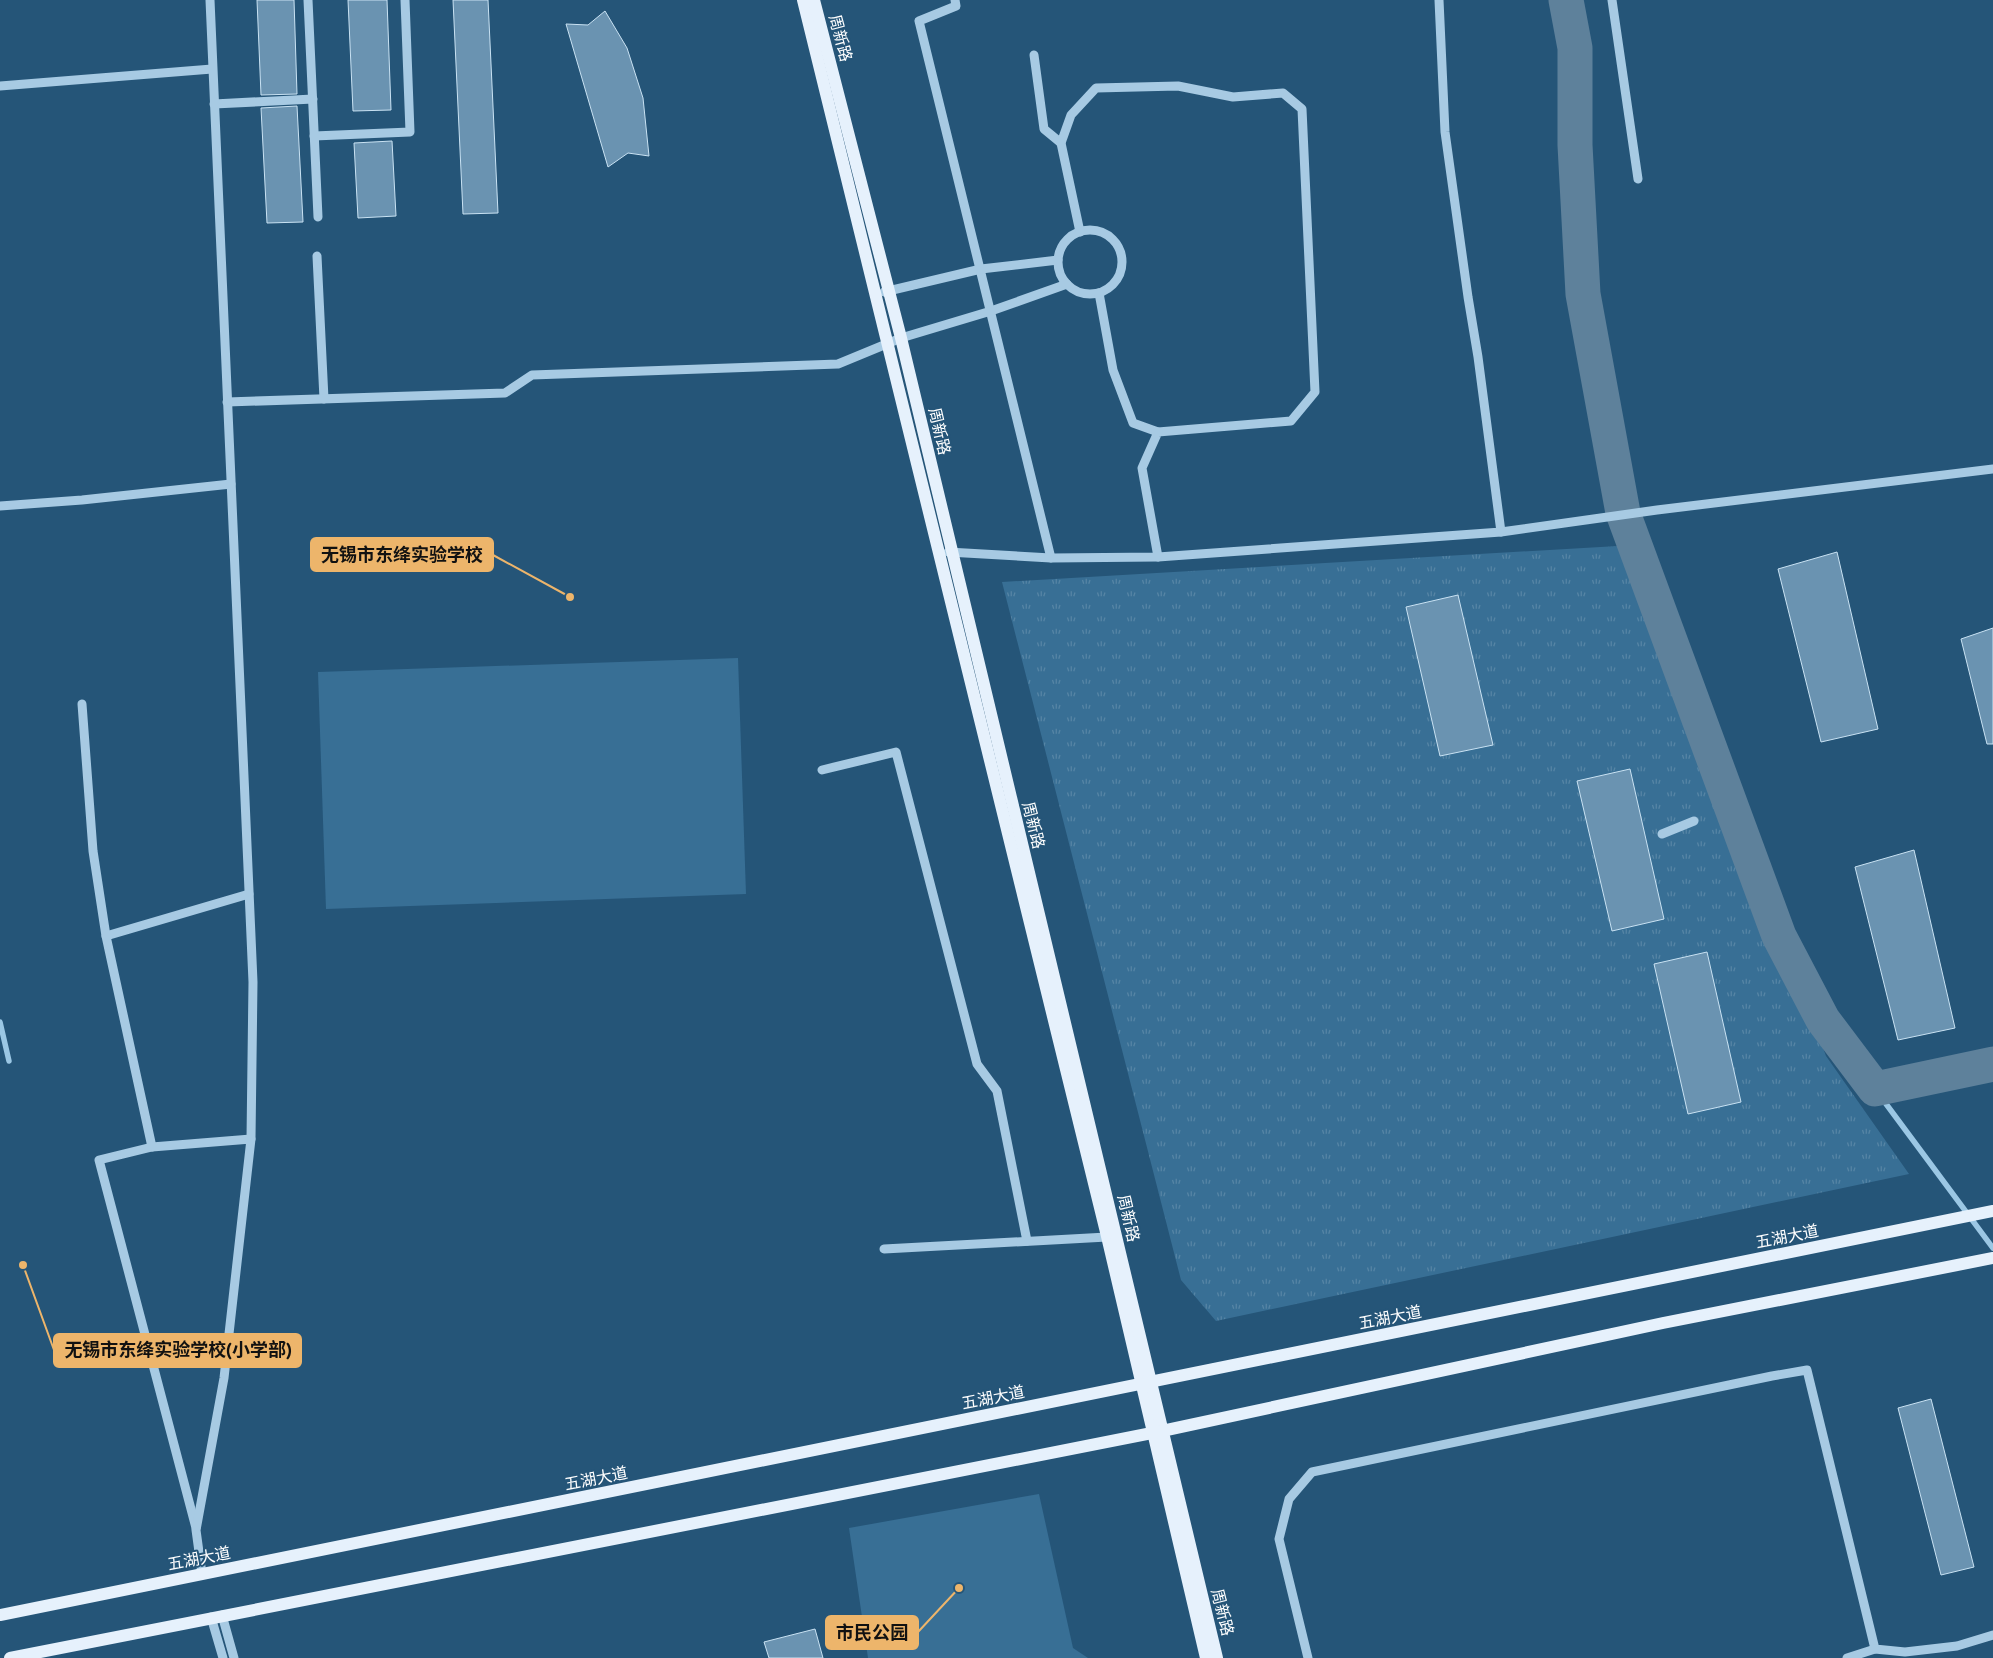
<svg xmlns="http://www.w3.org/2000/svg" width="1993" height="1658" font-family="'Varela Round','Noto Sans SC',sans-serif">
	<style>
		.grass { fill: url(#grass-tufts) }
		.park { fill: #386f95 }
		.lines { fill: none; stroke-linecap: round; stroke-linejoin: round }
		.stream { stroke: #9bc7e4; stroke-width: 5.5 }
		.river { stroke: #5e819b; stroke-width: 35 }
		.building { fill: #6a93b1; stroke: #c9e2f3 }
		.minor { stroke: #a7cae3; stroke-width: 9 }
		.major { stroke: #e6f1fc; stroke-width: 12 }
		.labels { text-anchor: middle; stroke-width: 4; stroke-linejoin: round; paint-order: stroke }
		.street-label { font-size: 16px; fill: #fff; stroke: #255578 }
		.leader { fill: none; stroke: #edb56b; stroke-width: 2 }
		.callout-dot { fill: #edb56b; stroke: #255578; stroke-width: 2 }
		.callout { fill: #edb56b; stroke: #edb56b; stroke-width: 2 }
		.callout-label { font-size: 18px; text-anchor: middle; font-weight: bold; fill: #111 }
	</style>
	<defs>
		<pattern id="grass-tufts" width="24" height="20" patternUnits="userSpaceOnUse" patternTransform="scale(1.25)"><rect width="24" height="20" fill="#386f95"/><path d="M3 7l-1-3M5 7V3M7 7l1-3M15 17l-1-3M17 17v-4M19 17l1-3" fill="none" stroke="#5685a5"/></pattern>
	</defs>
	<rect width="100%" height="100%" fill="#255578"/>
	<path class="grass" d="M1635,545l191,511 83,118 -693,147 -35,-41 -179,-698z"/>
	<g class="park">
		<path d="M738,658l8,236 -420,15 -8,-237z"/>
		<path d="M1039,1494l34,154 15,10h-220l-19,-130z"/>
	</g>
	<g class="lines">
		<g class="stream">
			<path d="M0,1022l9,39"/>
			<path d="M1875,1089l118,159"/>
		</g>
		<path class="river" d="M1566,0l9,48v97l8,149 40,219 156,423 44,84 52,69 118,-25"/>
	</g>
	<g class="building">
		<path d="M257,0h37l3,94 -36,1z"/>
		<path d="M348,0h39l4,110 -38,1z"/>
		<path d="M453,0h35l10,213 -35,1z"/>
		<path d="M605,11l22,37 16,50 6,58 -21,-3 -20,14 -42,-143 22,1z"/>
		<path d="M297,106l6,116 -36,1 -6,-115z"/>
		<path d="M392,141l4,75 -38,2 -4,-75z"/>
		<path d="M1837,552l41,177 -57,13 -43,-173z"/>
		<path d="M1458,595l35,150 -53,11 -34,-149z"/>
		<path d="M1993,628v116h-6l-26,-105z"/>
		<path d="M1630,769l34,150 -52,12 -35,-150z"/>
		<path d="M1914,850l41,178 -57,12 -43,-173z"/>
		<path d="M1707,952l34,150 -53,12 -34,-150z"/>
		<path d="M1931,1399l43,168 -33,8 -43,-167z"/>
		<path d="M815,1629l8,29h-54l-5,-16z"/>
	</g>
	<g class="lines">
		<g class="minor">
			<path d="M308,0l10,217"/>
			<path d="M955,0l1,6 -37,15 132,537"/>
			<path d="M1612,0l26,179"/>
			<path d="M1034,55l10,74 17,14"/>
			<path d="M0,86l212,-17"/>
			<path d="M214,104l99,-5"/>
			<path d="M314,136l96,-4 -5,-132"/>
			<circle cx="1090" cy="262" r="32"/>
			<path d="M1080,232l-19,-89 10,-28 25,-27 82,-2 55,11 50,-4 19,16 13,283 -24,29 -133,11 -16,36 16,89"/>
			<path d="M317,256l7,143"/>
			<path d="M884,292l97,-23 77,-9"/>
			<path d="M1099,293l14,77 20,53 25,9"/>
			<path d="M227,402l278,-9 27,-18 306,-11 63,-26 90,-27 76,-27"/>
			<path d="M0,506l82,-6 149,-16"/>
			<path d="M1501,532l156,-22 336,-41"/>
			<path d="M948,552l103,6 107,-1 343,-25 -23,-175 -10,-60 -23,-165 -6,-132"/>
			<path d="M82,704l11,147 13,85 46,211"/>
			<path d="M822,770l74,-18 81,312 20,27 30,150"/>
			<path d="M1662,834l32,-13"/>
			<path d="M106,936l143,-42"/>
			<path d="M884,1249l223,-12"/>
			<path d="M196,1528l-97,-368 53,-13 99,-8"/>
			<path d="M202,1574l-6,-44 28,-152 27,-239 2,-157 -43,-982"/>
			<path d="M222,1615l12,43"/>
			<path d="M211,1617l12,41"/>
			<path d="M1308,1658l-29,-119 10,-40 23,-27 460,-96 35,-6 68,279 30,3 52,-6 36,-11"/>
			<path d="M1847,1658l28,-9"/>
		</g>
		<g class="major">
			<path d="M803,0c104,410 204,821 303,1232 34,142 66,284 100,426"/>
			<path d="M814,0l87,338 316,1320"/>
			<path d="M0,1615l1993,-404"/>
			<path d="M10,1658l1152,-227 501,-108 330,-65"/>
		</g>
	</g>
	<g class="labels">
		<g class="street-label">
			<text transform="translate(841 38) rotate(75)" y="6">周新路</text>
			<text transform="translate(940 431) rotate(77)" y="6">周新路</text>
			<text transform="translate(1034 825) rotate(76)" y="6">周新路</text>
			<text transform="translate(1129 1218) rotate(77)" y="6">周新路</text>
			<text transform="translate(1787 1236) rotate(-11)" y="6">五湖大道</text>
			<text transform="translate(1390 1317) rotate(-11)" y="6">五湖大道</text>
			<text transform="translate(993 1397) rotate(-11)" y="6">五湖大道</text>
			<text transform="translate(596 1478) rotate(-11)" y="6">五湖大道</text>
			<text transform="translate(199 1558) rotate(-11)" y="6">五湖大道</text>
			<text transform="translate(1223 1612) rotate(76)" y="6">周新路</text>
		</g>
	</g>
	<path class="leader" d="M570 597L493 555M23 1265L54 1350M959 1588L918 1632"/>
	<g class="callout-dot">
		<circle cx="570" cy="597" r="5"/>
		<circle cx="23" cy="1265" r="5"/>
		<circle cx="959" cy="1588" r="5"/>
	</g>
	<g class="callout">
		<rect x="311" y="538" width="182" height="33" rx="5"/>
		<rect x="54" y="1334" width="247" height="33" rx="5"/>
		<rect x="826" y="1616" width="92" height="33" rx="5"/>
	</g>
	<g class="callout-label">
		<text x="402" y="561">无锡市东绛实验学校</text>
		<text x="178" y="1356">无锡市东绛实验学校(小学部)</text>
		<text x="872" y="1639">市民公园</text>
	</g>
</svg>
